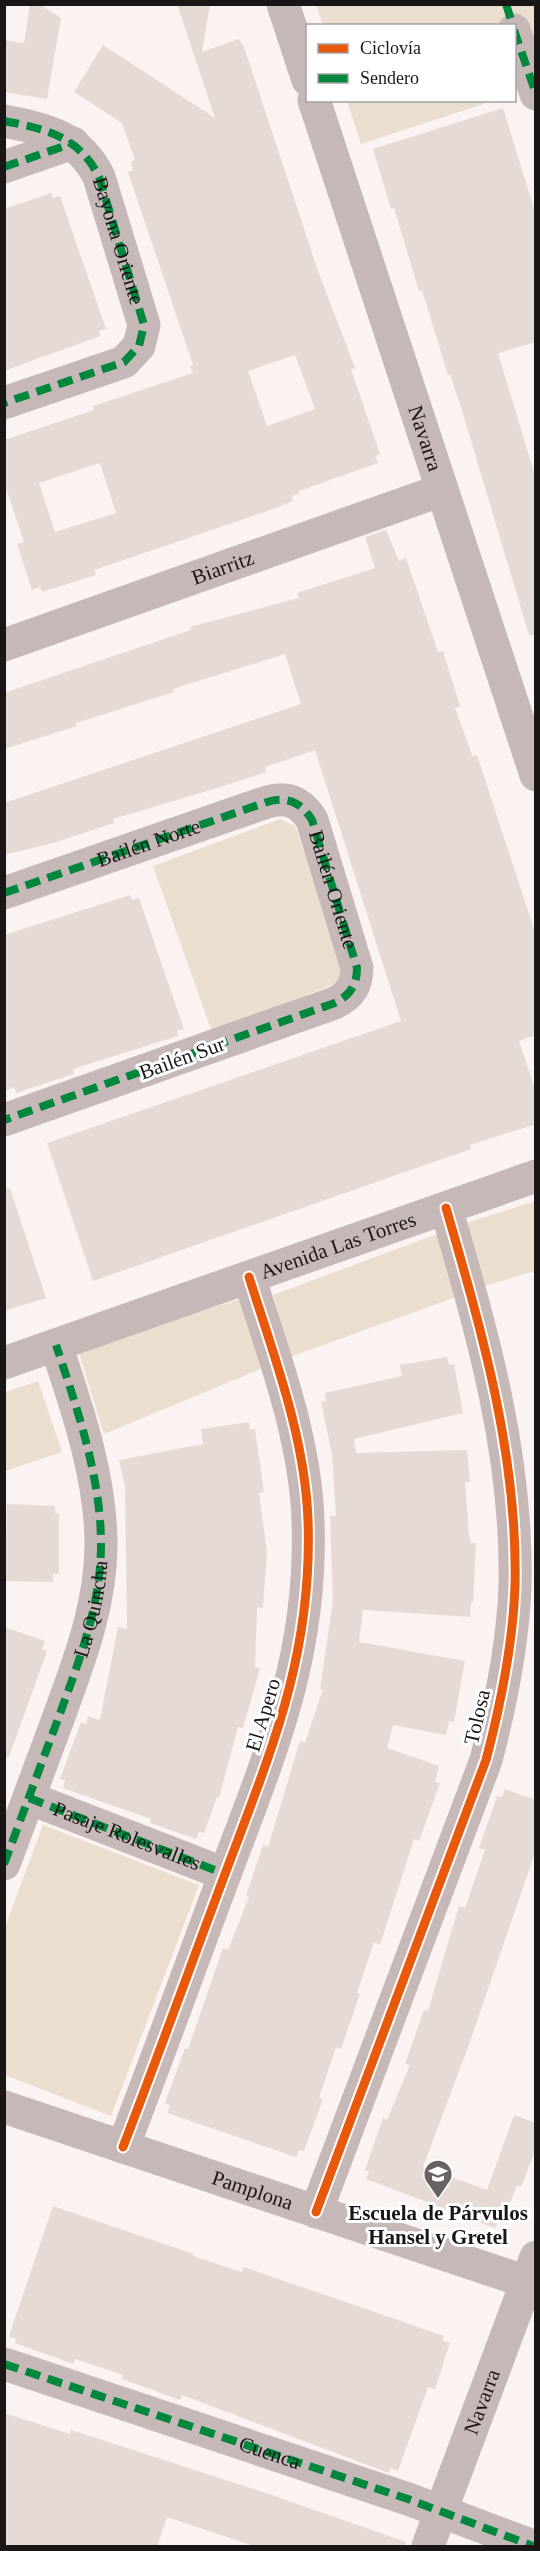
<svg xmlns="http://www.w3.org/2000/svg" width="540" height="2551" font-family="'Times New Roman',serif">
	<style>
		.green { fill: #ecdece }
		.building { fill: #e6dad4; fill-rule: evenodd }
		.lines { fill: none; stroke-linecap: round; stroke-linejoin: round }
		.minor { stroke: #c7b8b8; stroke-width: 33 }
		.quiet { stroke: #00873e; stroke-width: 8; stroke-dasharray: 15 8; stroke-linecap: butt }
		.cycleway-casing { stroke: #fff; stroke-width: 13 }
		.cycleway { stroke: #e8590c; stroke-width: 9 }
		.labels { text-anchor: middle; stroke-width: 6; stroke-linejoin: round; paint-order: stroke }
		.street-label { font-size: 21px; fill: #1a1615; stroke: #fff }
		.poi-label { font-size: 21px; font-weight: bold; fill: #1a1615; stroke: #fff }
	</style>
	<rect width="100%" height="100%" fill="#faf3f1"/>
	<g class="green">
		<path d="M316,5h219v45l-21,-24 -191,-1z"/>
		<path d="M493,101l-132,43 -14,-43v-1z"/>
		<path d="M280,819l15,7 50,138 -6,18 -127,50 -59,-166z"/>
		<path d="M535,1201v70l-50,15 -22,-62z"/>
		<path d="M437,1234l19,63 -166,60 -17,-62z"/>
		<path d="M247,1297l16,71 -159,66 -26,-84z"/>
		<path d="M38,1381l24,71 -57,19v-79z"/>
		<path d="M43,1825l156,60 -88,231 -106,-41v-148z"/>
	</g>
	<g class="building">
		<path d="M30,4h9l22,14 -14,81 -43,-7v-52l20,3z"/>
		<path d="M177,4h33l-8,48 37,-13 5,8 74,224 37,97 -4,1 29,85 -5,2 3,7 -79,28v3l-7,2 1,5 -31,12 -168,57 2,5 -54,17 -2,-5 -8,3 -15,-46 7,-2 -20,-60v-42l90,-30 -1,-4 100,-33 -3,-7 3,-1 -65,-193 5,-2 -2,-8 4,-2 -13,-37 -48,-31 29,-47 112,73zM295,355l20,54 -48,17 -19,-55zM100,463l16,50 -61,19 -16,-49z"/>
		<path d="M503,108l33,107v127l-38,11 38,126v155l-7,1 -66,-221 -13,-40 -2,1 -26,-85 -3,1 -25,-83 -3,1 -18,-60z"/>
		<path d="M51,193l2,5 7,-2 46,133 -7,2 1,5 -96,35v-162z"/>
		<path d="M386,530l13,31 7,-3 32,94 5,-1 17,55 -5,2 18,49 4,-2 59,180v100l-17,6 17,51v32l-66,21 1,4 -378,132 -46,-138 354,-122 -86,-271 -50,17 1,5 -49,16 -104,31 1,4 -61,20 -49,12v-52l297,-99 -16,-50 -112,35 1,3 -98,31 1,3 -73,23v-56l187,-63 -1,-3 109,-29 -2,-5 78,-25 -10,-31z"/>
		<path d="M130,895l2,5 7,-2 45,131 -7,2 1,5 -105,33 1,5 -58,19 -2,-6 -10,4v-156z"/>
		<path d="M10,1188l36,110 -42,13v-122z"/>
		<path d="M447,1357l2,8 5,-1 9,49 -109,26 2,14 111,-3 3,32h-5l4,53 2,8h5l-3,59h-2l-1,15 -107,-7 -4,32 106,19 -11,61 -5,-1 -3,14 -53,-10 -6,23 52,18 -4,16 5,1 -21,58 -5,-2 -34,106 -6,-3 -17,51 3,1 -19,55 -5,-2 -17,51 4,1 -19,52 -5,-1 -3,7 -129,-44 3,-7 -5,-3 20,-55 3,1 35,-101 5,2 21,-53 -3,-1 17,-51 5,2 32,-106 5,2 18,-54h-3l13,-88 -3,-85h6l-4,-62 -11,-52 5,-1 -1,-8 77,-17 -2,-11z"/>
		<path d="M249,1422l1,8 5,-1 9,63 -5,1 8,59 -4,56 -6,-1 -2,60 5,1 -17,60 -5,-1 -19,71 -2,-1 -13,36 -5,-1 -3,7 -46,-16 1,-4 -88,-31 2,-8 -5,-1 21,-57 5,2 2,-8 12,4 18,-93 9,2 -2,-143 -6,-26 84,-16 -2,-15z"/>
		<path d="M7,1504l48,2v7l4,1v60h-6v8l-48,-1z"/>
		<path d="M4,1627l41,14 -3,8 5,2 -38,106h-5z"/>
		<path d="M505,1789l31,11v50l-69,200 -44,117 64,23 27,-75 22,8v25l-15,39 -4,-2 -14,37 -4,-2 -4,8 -129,-49 3,-7 -4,-2 18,-52 4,2 23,-55 -5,-1 19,-54 4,1 31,-105 6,2 20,-58 -6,-2 18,-52 5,1z"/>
		<path d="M53,2206l141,48 -1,2 49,16 2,-5 200,69 -2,5 8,2 -15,46 -7,-2 -30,84 -8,-3 -1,5 -207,-78 -2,5 -58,-21 1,-4 -48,-16 -2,5 -58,-21 1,-4 -7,-3z"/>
		<path d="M4,2413l66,21 1,-4 195,63 140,49 -1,5h-148l-90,-30 -10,30h-153z"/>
	</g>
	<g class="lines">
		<g class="minor">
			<path d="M283,4l25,76"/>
			<path d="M514,30l22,64"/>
			<path id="s1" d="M314,100l222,675"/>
			<path id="s2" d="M4,121c41,8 75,15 95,56l45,148 -5,21 -15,16 -120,41"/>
			<path d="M4,167l69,-24"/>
			<path id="s3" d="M4,645l438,-155"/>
			<path d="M4,893l263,-91c20,-6 34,0 45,18l45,148c0,18 -8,29 -25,36l-328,116"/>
			<path id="s4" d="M4,1363l532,-187"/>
			<path id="s5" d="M29,1798l196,76"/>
			<path id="s6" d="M4,1864c18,-48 36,-97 54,-145 21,-58 43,-113 43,-175 0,-67 -24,-136 -45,-199"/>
			<path id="s7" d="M4,2107l532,178"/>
			<path d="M123,2147c34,-88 66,-177 99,-265 47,-126 91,-224 86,-362 -3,-83 -34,-164 -59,-243"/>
			<path d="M316,2212l170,-452c15,-57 27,-115 29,-174 3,-131 -33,-254 -69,-378"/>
			<path id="s8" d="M4,2364l404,135 125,47"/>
			<path id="s9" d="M428,2546l108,-289"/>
		</g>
		<g class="quiet">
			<path d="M506,4l7,22"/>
			<path d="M514,30l22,64"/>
			<path d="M4,121c41,8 75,15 95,56l45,148 -5,21 -15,16 -120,41"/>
			<path d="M4,167l69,-24"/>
			<path id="s10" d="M4,893l263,-91c20,-6 34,0 45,18l45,148c0,18 -8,29 -25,36l-328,116"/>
			<path d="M29,1798l196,76"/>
			<path d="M4,1864c18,-48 36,-97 54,-145 21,-58 43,-113 43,-175 0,-67 -24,-136 -45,-199"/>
			<path d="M4,2364l404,135 125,47"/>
		</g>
		<g class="cycleway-casing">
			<g id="cycleway">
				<path d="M123,2147c34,-88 66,-177 99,-265 47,-126 91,-224 86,-362 -3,-83 -34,-164 -59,-243"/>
				<path d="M316,2212l170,-452c15,-57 27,-115 29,-174 3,-131 -33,-254 -69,-378"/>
			</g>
		</g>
		<use href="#cycleway" class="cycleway"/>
	</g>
	<defs>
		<g id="school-pin" transform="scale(1.5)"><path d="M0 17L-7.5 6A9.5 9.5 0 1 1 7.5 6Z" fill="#686362" stroke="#fff"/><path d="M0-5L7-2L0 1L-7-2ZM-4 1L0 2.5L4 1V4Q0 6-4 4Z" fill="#fff"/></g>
	</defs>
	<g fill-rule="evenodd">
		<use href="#school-pin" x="438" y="2174"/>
	</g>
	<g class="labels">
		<g class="street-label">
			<text dy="7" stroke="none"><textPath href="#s2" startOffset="182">Bayona Oriente</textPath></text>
			<text dy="7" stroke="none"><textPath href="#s1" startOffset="356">Navarra</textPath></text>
			<text dy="7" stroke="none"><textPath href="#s3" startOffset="232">Biarritz</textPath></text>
			<text dy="7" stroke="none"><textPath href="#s10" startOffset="153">Bailén Norte</textPath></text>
			<text dy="7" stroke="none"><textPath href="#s10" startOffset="404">Bailén Oriente</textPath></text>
			<text transform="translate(182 1058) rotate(-20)" y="7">Bailén Sur</text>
			<text dy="7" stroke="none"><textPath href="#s4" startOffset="354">Avenida Las Torres</textPath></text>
			<text dy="7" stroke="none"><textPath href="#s6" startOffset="270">La Quincha</textPath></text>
			<text transform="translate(263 1715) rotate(-73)" y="7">El Apero</text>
			<text transform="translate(477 1717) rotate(-77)" y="7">Tolosa</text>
			<text dy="7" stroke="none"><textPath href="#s5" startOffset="105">Pasaje Rolesvalles</textPath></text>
			<text dy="7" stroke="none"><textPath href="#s7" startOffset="262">Pamplona</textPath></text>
			<text dy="7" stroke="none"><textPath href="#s9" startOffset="154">Navarra</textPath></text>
			<text dy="7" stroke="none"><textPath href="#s8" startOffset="280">Cuenca</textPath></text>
		</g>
		<g class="poi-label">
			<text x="438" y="2220">Escuela de Párvulos<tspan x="438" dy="24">Hansel y Gretel</tspan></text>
		</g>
	</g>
	<rect width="540" height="2551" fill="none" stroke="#1a1615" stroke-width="12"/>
	<rect x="306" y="24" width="210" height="78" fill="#ffffff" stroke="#a3a2a1" stroke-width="1.5"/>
	<rect x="318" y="44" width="30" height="9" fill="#e8590c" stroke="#a3a2a1" stroke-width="1.5"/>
	<text x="360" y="54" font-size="18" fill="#1a1615">Ciclovía</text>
	<rect x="318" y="74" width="30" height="9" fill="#00873e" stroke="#a3a2a1" stroke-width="1.5"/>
	<text x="360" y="84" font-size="18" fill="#1a1615">Sendero</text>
</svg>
